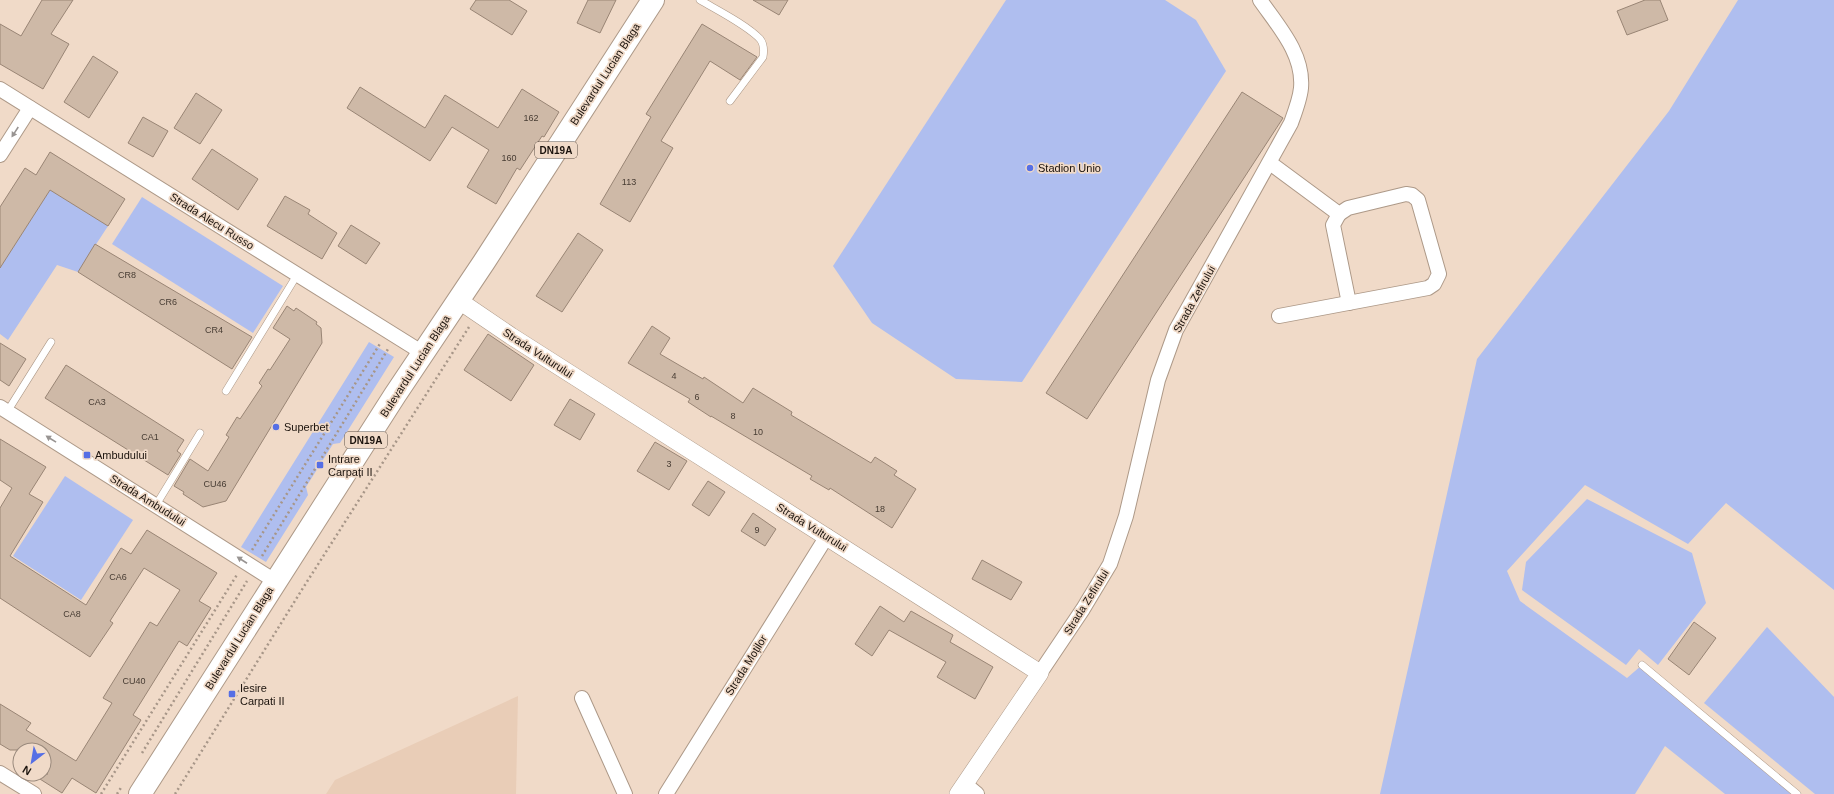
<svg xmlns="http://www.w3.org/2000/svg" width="1834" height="794" font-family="Arial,sans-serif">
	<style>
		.built { fill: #e9cdb7 }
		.green { fill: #afbeef }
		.building { fill: #ceb9a7; stroke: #998575 }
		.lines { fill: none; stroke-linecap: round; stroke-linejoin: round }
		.service-casing { stroke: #ad9988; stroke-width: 8 }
		.minor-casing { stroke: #ad9988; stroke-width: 16 }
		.tertiary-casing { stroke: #ad9988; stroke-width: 18 }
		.primary-casing { stroke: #ad9988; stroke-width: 24 }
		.path { stroke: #a79688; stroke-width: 2.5; stroke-dasharray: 2 3; stroke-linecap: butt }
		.service { stroke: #fff; stroke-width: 7 }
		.minor { stroke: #fff; stroke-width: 14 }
		.tertiary { stroke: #fff; stroke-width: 17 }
		.primary { stroke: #fff; stroke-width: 22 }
		.oneway { fill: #989492 }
		.poi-dot { fill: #566fe5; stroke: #f0dac8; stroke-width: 1.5 }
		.labels { text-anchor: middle; stroke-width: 3.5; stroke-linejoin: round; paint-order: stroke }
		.number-label { font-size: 9px; fill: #473c33 }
		.shield { fill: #f0dac8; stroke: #5a4e44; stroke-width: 1 }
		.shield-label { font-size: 10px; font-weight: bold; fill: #1a120c }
		.street-label { font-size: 11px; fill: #1a120c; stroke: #f0dac8 }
		.poi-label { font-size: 11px; fill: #1a120c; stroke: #f0dac8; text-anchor: start }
	</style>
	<rect width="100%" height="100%" fill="#f0dac8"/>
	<path class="built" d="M518,696l-2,98h-190l9,-14z"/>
	<g class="green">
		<path d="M1006,0h159l31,20 30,51 -204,311 -66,-3 -84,-56 -39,-57z"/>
		<path d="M1738,0h96v590l-108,-87 -38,41 -103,-59 -78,86 13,30 107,77 15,-13 155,129h-72l-60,-48 -30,48h-255l97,-435 192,-248z"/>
		<path d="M50,190l58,36 -30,46 -21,-7 -49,75 -8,-6v-66z"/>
		<path d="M142,197l141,89 -30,47 -141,-89z"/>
		<path d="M369,342l25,15 -54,86 -7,1 -27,43 2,8 -42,67 -25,-15z"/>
		<path d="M65,476l68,44 -52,80 -68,-44z"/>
		<path d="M1587,499l105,54 14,50 -48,62 -19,-16 -13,16 -104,-75 4,-28z"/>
		<path d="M1767,627l67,70v97h-19l-111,-91z"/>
	</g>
	<g class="building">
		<path d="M42,0h31l-22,34 18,10 -26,45 -43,-25v-40l21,12z"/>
		<path d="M476,0h33l18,11 -15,24 -42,-26z"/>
		<path d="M588,0h28l-16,33 -23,-10z"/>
		<path d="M753,0h35l-9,15z"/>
		<path d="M1645,0h15l8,20 -41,15 -10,-24z"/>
		<path d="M702,24l55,33 -17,23 -30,-19 -49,80 12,7 -43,74 -30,-18 51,-87 -5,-3z"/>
		<path d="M93,56l25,16 -29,46 -25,-16z"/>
		<path d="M360,87l65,41 20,-33 53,33 24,-39 37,23 -15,25 -2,-1 -22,34 -3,-2 -21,36 -29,-17 22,-37 -37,-23 -22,34 -83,-53z"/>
		<path d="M1242,92l41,26 -196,301 -41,-26z"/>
		<path d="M196,93l26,17 -22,34 -26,-16z"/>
		<path d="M143,117l25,14 -15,26 -25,-14z"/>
		<path d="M212,149l46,30 -20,31 -46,-31z"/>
		<path d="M50,152l75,47 -17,27 -58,-36 -50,78v-61l25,-39 11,7z"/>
		<path d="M285,196l25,14 -2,4 29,19 -15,26 -55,-33z"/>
		<path d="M351,225l29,18 -14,21 -28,-18z"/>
		<path d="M578,233l25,17 -41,62 -26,-16z"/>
		<path d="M95,244l157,93 -20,32 -154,-97z"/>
		<path d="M287,306l7,5 2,-3 21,14 -1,2 5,4 1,15 -96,158 -23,6 -20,-13 1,-2 -10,-6 16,-27 18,12 21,-34 -3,-2 11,-18 3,2 22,-33 -3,-3 9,-14 2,1 20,-31 -17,-11z"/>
		<path d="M652,326l18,12 -10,16 43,25 1,-2 39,26 10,-15 39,24 -1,3 80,48 4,-6 22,14 -3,4 22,14 -24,39 -62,-40 -1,2 -19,-11 2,-3 -101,-60v1l-23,-15 2,-3 -62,-36z"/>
		<path d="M488,334l46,31 -23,36 -47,-31z"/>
		<path d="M0,343l26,16 -17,27 -9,-6z"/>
		<path d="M66,365l118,75 -7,11 4,3 -13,21 -123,-77z"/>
		<path d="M570,399l25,15 -15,26 -26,-15z"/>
		<path d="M0,439l46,28 -17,27 14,8 -33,54 76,49 35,-57 10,6 16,-24 70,43 -18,28 12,7 -24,38 -8,-5 -46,74 8,5 -45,73 -24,-15 -10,15 -30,-19h16l-4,-3v-21h-34l-10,-6v-40l31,19 -5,7 50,31 36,-58 -9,-5 47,-76 7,4 23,-36 -36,-22 -34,53 3,2 -23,34 -90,-59v-90l12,-20 -12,-8z"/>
		<path d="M655,442l32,19 -18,29 -32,-19z"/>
		<path d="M708,481l17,11 -16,24 -17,-11z"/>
		<path d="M753,513l23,16 -11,17 -24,-15z"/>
		<path d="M982,560l40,22 -11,18 -39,-21z"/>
		<path d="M880,606l24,16 7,-11 42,24 -3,7 43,25 -18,32 -38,-22 9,-15 -57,-32 -17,26 -17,-12z"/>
		<path d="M1694,622l22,16 -27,37 -21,-16z"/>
	</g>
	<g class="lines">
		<g class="service-casing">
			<g id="service">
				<path d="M700,0c17,10 47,25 60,39 4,5 4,12 3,18l-33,44"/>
				<path d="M226,391l71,-116"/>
				<path d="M7,412l44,-70"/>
				<path d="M156,505l44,-72"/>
				<path d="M1642,665l155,129"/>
			</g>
		</g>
		<g class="minor-casing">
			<g id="minor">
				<path d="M0,89l423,264"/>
				<path d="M0,155l30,-47"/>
				<path d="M1270,163l69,51 9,-6 58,-14 6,1 6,5 21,74 -5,10 -6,4 -149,28"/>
				<path d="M1339,214l-6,11 16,78"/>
				<path d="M0,407l275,174"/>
				<path d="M1040,673l43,-64 27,-45 16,-48 32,-136 18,-50 115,-207c4,-11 9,-24 10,-35 3,-34 -23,-62 -41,-88"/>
				<path d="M582,698l43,96"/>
				<path d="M0,773l34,21"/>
				<path d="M965,784l12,10"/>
				<path d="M666,794l161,-258"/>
			</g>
		</g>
		<g class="tertiary-casing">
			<path id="tertiary" d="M458,300l53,36 529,337 -82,121"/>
		</g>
		<g class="primary-casing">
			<path id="primary" d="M140,794l255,-399 89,-133 169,-262"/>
		</g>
		<g class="path">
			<path d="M252,550l129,-208"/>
			<path d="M262,556l126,-207"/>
			<path d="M142,753l105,-172"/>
			<path d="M101,794l137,-221"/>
			<path d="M117,794l5,-8"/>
			<path d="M175,794l128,-206 166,-261"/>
		</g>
		<use href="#service" class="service"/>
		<use href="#minor" class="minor"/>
		<use href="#tertiary" class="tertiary"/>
		<use href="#primary" class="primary"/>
	</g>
	<defs><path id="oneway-solid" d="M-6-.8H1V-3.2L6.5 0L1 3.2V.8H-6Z"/></defs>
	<g class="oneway">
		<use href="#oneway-solid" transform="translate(15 132) rotate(123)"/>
		<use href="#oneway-solid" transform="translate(51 439) rotate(-148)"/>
		<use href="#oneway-solid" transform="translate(242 560) rotate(-147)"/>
	</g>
	<g class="poi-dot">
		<circle cx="1030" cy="168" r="4"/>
		<circle cx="276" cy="427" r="4"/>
		<rect x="83" y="451" width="8" height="8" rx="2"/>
		<rect x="316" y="461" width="8" height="8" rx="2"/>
		<rect x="228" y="690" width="8" height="8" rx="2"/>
	</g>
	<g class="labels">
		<g class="number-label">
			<text x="531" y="121">162</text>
			<text x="509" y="161">160</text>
			<text x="629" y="185">113</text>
			<text x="127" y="278">CR8</text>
			<text x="168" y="305">CR6</text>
			<text x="214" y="333">CR4</text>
			<text x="674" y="379">4</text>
			<text x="697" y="400">6</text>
			<text x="97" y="405">CA3</text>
			<text x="733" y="419">8</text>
			<text x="758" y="435">10</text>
			<text x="150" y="440">CA1</text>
			<text x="669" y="467">3</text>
			<text x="215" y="487">CU46</text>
			<text x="880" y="512">18</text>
			<text x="757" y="533">9</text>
			<text x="118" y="580">CA6</text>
			<text x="72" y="617">CA8</text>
			<text x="134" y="684">CU40</text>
		</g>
		<g class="shield">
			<rect x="535" y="142" width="42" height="16" rx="3"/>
			<rect x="345" y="432" width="42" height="16" rx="3"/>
		</g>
		<g class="shield-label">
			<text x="556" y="154">DN19A</text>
			<text x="366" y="444">DN19A</text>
		</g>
		<g class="street-label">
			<text transform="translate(605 74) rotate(-57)" y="4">Bulevardul Lucian Blaga</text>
			<text transform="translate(212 221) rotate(32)" y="4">Strada Alecu Russo</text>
			<text transform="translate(1194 299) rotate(-61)" y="4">Strada Zefirului</text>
			<text transform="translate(538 353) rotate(33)" y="4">Strada Vulturului</text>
			<text transform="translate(415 366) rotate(-57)" y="4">Bulevardul Lucian Blaga</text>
			<text transform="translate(148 500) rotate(32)" y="4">Strada Ambudului</text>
			<text transform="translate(812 527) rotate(32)" y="4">Strada Vulturului</text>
			<text transform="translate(1086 602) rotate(-58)" y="4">Strada Zefirului</text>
			<text transform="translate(239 638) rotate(-58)" y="4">Bulevardul Lucian Blaga</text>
			<text transform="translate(746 665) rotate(-58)" y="4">Strada Moților</text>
		</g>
		<g class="poi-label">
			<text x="1038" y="172">Stadion Unio</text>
			<text x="284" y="431">Superbet</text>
			<text x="95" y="459">Ambudului</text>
			<text x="328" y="463">Intrare<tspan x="328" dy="13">Carpați II</tspan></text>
			<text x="240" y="692">Iesire<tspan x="240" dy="13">Carpati II</tspan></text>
		</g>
	</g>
	<g transform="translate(32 762) rotate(211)"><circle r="19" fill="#f0dac8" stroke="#9a8a7d"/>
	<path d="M0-3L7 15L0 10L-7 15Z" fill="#566fe5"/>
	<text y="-6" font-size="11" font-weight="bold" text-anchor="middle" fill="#1a120c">N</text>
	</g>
</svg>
